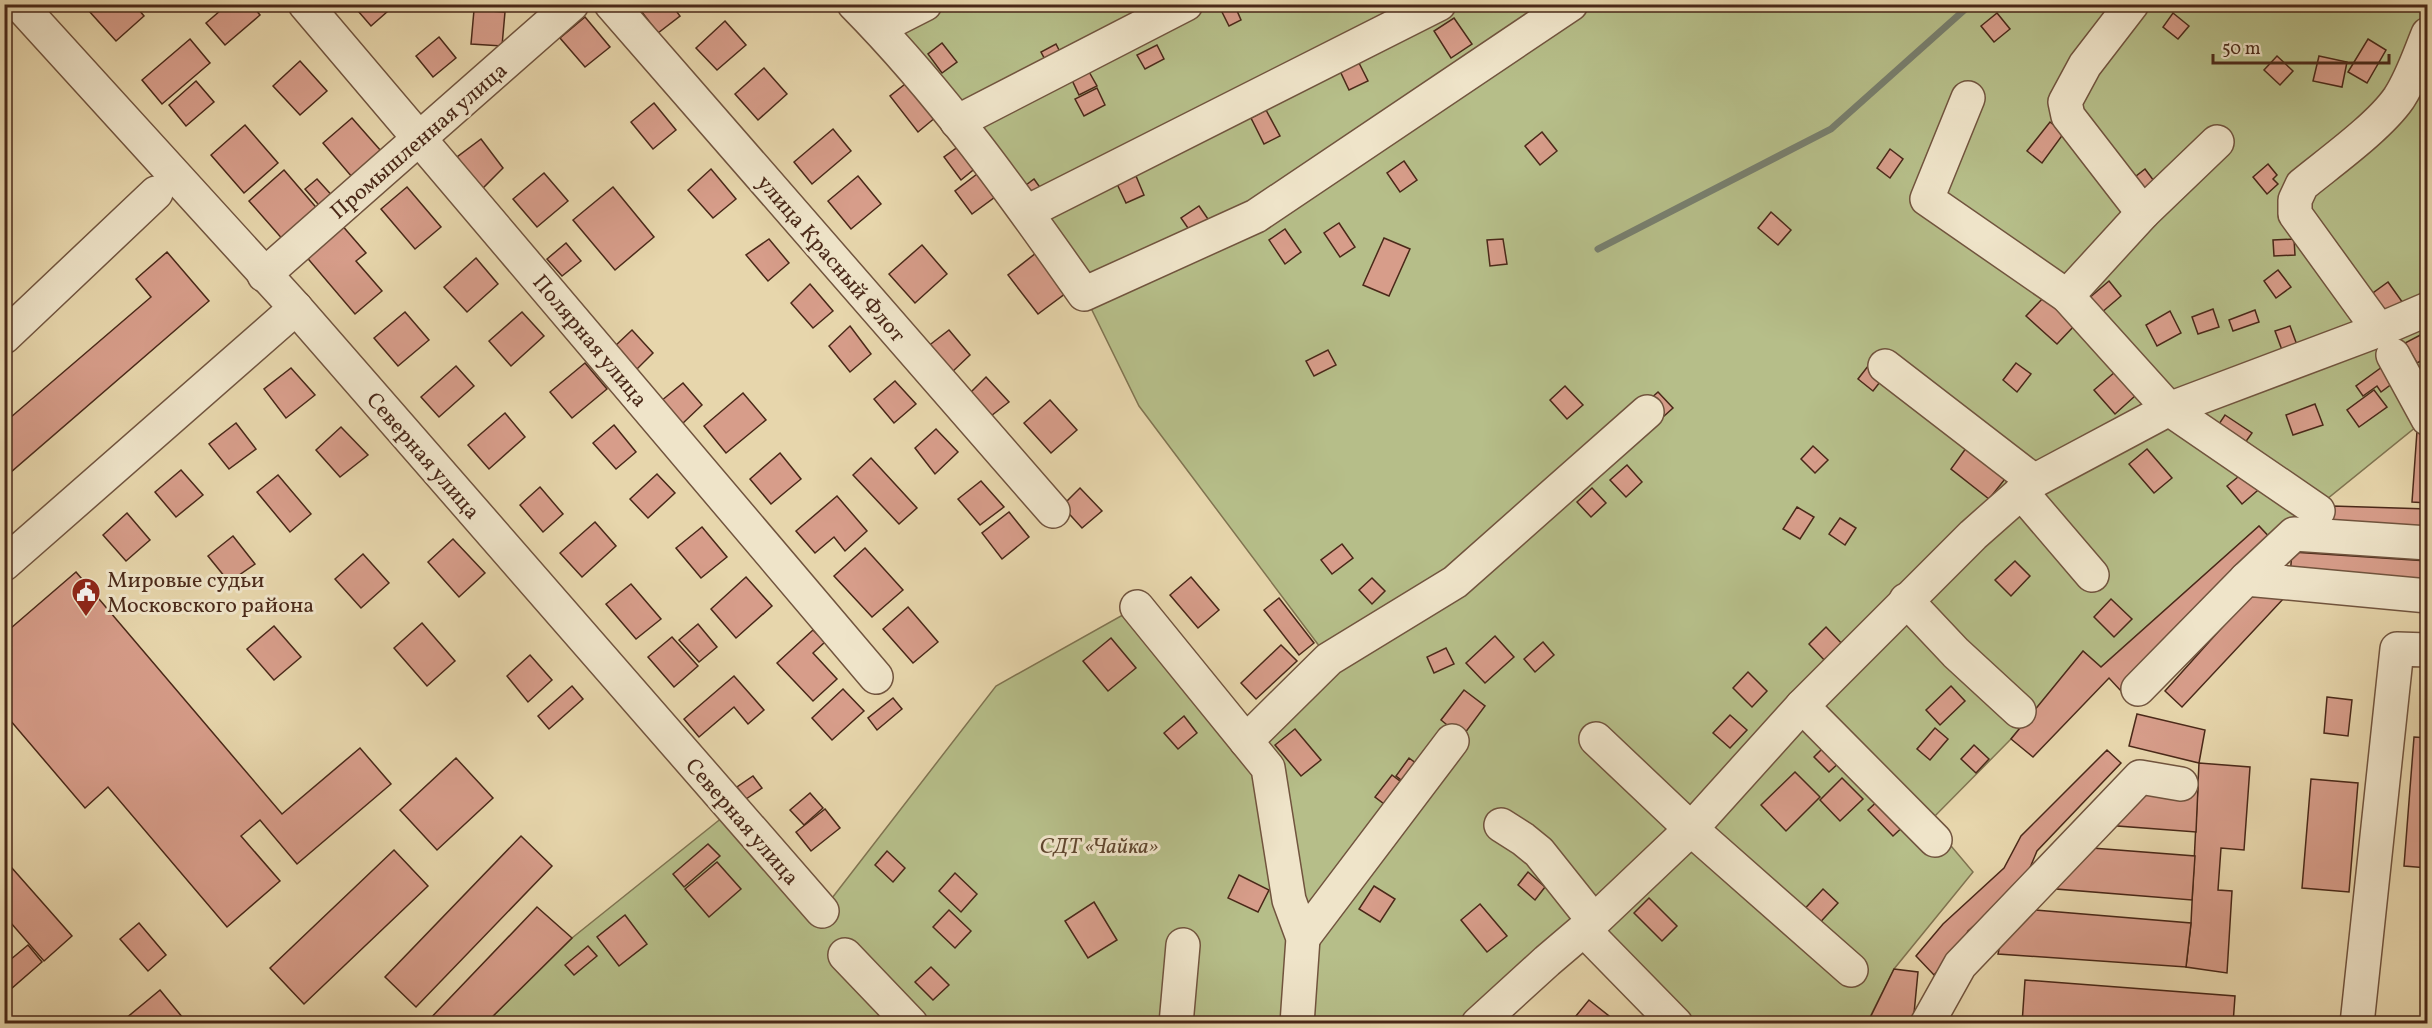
<svg xmlns="http://www.w3.org/2000/svg" width="2432" height="1028" font-family="Vollkorn,serif">
	<style>
		.green { fill: #b6be89; stroke: #807451; stroke-width: 1.5 }
		.lines { fill: none; stroke-linecap: round; stroke-linejoin: round }
		.stream { stroke: #787f6e; stroke-width: 7 }
		.building { fill: #d79d8a; stroke: #4a2919; stroke-width: 1.5 }
		.minor-casing { stroke: #71543e; stroke-width: 36 }
		.minor { stroke: #efe4c9; stroke-width: 33 }
		.labels { text-anchor: middle; stroke-width: 6; stroke-linejoin: round; paint-order: stroke }
		.street-label { font-size: 22px; fill: #4a2919; stroke: #efe4c9 }
		.poi-label { font-size: 22px; fill: #4a2919; stroke: #efe4c9; text-anchor: start }
		.park-label { font-size: 22px; font-style: italic; fill: #60472f; stroke: #efe4c9 }
	</style>
	<rect width="100%" height="100%" fill="#e7d6ac"/>
	<filter id="stains"><feTurbulence type="fractalNoise" baseFrequency=".00333" numOctaves="4"/><feColorMatrix values="0 0 0 0 .2 0 0 0 0 .09 0 0 0 0 .02 0 0 0 .5 -.17"/></filter>
	<radialGradient id="worn" r=".72"><stop offset=".6" stop-color="#630" stop-opacity="0"/><stop offset="1" stop-color="#630" stop-opacity=".3"/></radialGradient>
	<path class="green" d="M854,5h1573l1,381 -6,36 -148,120 -15,-16 -158,141 -18,-16 -72,88 -81,82 43,51 -79,97 -27,54h-191l-92,-93 -106,93 -993,1 87,-86 161,-129 89,102 174,-225 141,-79 109,134 83,-82 -190,-253 -55,-112z"/>
	<g class="lines">
		<path class="stream" d="M1598,249l233,-120 140,-125"/>
	</g>
	<g class="building">
		<path d="M97,4h37l10,12 -28,25 -27,-30z"/>
		<path d="M228,4h23l9,11 -35,30 -19,-22z"/>
		<path d="M352,4h44l-25,22z"/>
		<path d="M642,4h29l9,12 -22,17 -20,-26z"/>
		<path d="M1222,4h12l7,16 -12,6 -10,-20z"/>
		<path d="M474,10l31,2 -3,34 -31,-2z"/>
		<path d="M1997,13l13,16 -16,13 -13,-16z"/>
		<path d="M2173,13l16,13 -11,13 -15,-12z"/>
		<path d="M585,17l25,30 -25,20 -25,-29z"/>
		<path d="M1454,18l18,26 -21,14 -17,-27z"/>
		<path d="M725,21l21,24 -29,25 -21,-22z"/>
		<path d="M439,37l17,21 -23,19 -17,-21z"/>
		<path d="M190,39l20,24 -48,41 -20,-24z"/>
		<path d="M2368,39l18,11 -19,33 -19,-11z"/>
		<path d="M942,43l15,19 -15,11 -14,-19z"/>
		<path d="M1056,44l8,16 -15,7 -8,-15z"/>
		<path d="M1157,45l7,14 -19,10 -8,-14z"/>
		<path d="M2277,56l16,15 -13,14 -16,-15z"/>
		<path d="M2319,56l28,6 -5,25 -29,-6z"/>
		<path d="M300,61l27,30 -27,24 -27,-29z"/>
		<path d="M1358,61l10,20 -19,9 -9,-19z"/>
		<path d="M764,68l23,26 -29,26 -23,-26z"/>
		<path d="M1088,70l9,16 -18,9 -8,-17z"/>
		<path d="M196,81l18,21 -28,24 -17,-21z"/>
		<path d="M909,81l27,36 -18,15 -28,-36z"/>
		<path d="M1097,88l8,17 -21,11 -9,-17z"/>
		<path d="M654,103l22,27 -23,19 -22,-27z"/>
		<path d="M1266,110l14,26 -16,8 -13,-26z"/>
		<path d="M352,118l29,33 -29,26 -29,-34z"/>
		<path d="M2050,122l14,11 -22,30 -15,-12z"/>
		<path d="M245,125l33,38 -34,30 -33,-38z"/>
		<path d="M833,129l18,22 -39,33 -18,-22z"/>
		<path d="M1542,132l15,19 -17,14 -15,-19z"/>
		<path d="M481,139l22,29 -21,21 -25,-32z"/>
		<path d="M962,144l16,22 -17,14 -17,-23z"/>
		<path d="M1890,149l13,10 -13,19 -13,-10z"/>
		<path d="M1404,161l13,19 -17,12 -13,-19z"/>
		<path d="M2268,164l9,11 -4,4 5,5 -11,10 -14,-17z"/>
		<path d="M711,169l25,30 -23,19 -25,-28z"/>
		<path d="M2145,169l12,16 -19,15 -12,-16z"/>
		<path d="M284,170l36,42 -35,30 -36,-41z"/>
		<path d="M981,171l18,23 -27,20 -17,-23z"/>
		<path d="M544,173l24,28 -31,26 -24,-28z"/>
		<path d="M858,176l23,28 -30,25 -23,-28z"/>
		<path d="M1136,176l8,19 -18,8 -9,-19z"/>
		<path d="M317,179l19,21 -12,11 -19,-22z"/>
		<path d="M1034,179l10,14 -27,-1z"/>
		<path d="M407,187l34,40 -26,22 -34,-40z"/>
		<path d="M613,187l41,50 -39,33 -42,-50z"/>
		<path d="M1199,206l9,13 -18,12 -9,-13z"/>
		<path d="M1771,212l20,18 -13,15 -20,-17z"/>
		<path d="M340,223l26,30 -10,8 26,30 -27,23 -51,-60z"/>
		<path d="M1339,223l16,24 -15,10 -16,-24z"/>
		<path d="M1285,229l16,23 -16,12 -16,-24z"/>
		<path d="M1384,238l26,11 -21,47 -26,-11z"/>
		<path d="M769,239l20,24 -21,18 -22,-26z"/>
		<path d="M1503,239l4,25 -17,2 -3,-26z"/>
		<path d="M2294,239l1,16 -21,1 -1,-16z"/>
		<path d="M566,243l15,18 -19,15 -15,-17z"/>
		<path d="M922,245l25,29 -32,29 -26,-29z"/>
		<path d="M167,252l42,49 -205,177v-55l147,-126 -15,-18z"/>
		<path d="M1036,253l30,40 -28,21 -30,-39z"/>
		<path d="M476,258l22,26 -31,28 -23,-25z"/>
		<path d="M2278,270l13,17 -15,11 -12,-17z"/>
		<path d="M2109,281l12,15 -20,17 -13,-14z"/>
		<path d="M2388,282l15,21 -22,16 -15,-21z"/>
		<path d="M810,284l23,27 -20,17 -22,-25z"/>
		<path d="M2044,297l31,28 -18,19 -31,-28z"/>
		<path d="M2213,309l6,18 -21,7 -6,-17z"/>
		<path d="M2255,310l4,12 -26,9 -4,-11z"/>
		<path d="M2170,311l11,22 -24,13 -11,-21z"/>
		<path d="M405,312l24,28 -31,26 -24,-28z"/>
		<path d="M522,312l22,24 -33,30 -22,-25z"/>
		<path d="M850,326l21,28 -21,18 -21,-26z"/>
		<path d="M2290,326l7,19 -15,5 -7,-19z"/>
		<path d="M632,330l21,23 -18,18 -21,-24z"/>
		<path d="M949,330l21,25 -20,19 -23,-27z"/>
		<path d="M2428,331v26l-11,6 -12,-20z"/>
		<path d="M1328,350l8,15 -22,11 -8,-15z"/>
		<path d="M1872,361l15,12 -14,18 -15,-12z"/>
		<path d="M585,363l22,26 -35,29 -22,-26z"/>
		<path d="M2016,363l15,11 -14,18 -14,-12z"/>
		<path d="M456,366l18,20 -35,31 -18,-20z"/>
		<path d="M2382,367l11,16 -12,9 -4,-6 -14,10 -7,-10z"/>
		<path d="M291,368l24,27 -29,23 -22,-29z"/>
		<path d="M2115,372l20,24 -20,18 -21,-24z"/>
		<path d="M986,377l23,25 -22,17 -20,-23z"/>
		<path d="M895,381l21,23 -22,19 -20,-24z"/>
		<path d="M683,383l19,22 -21,20 -20,-24z"/>
		<path d="M1565,386l18,19 -16,14 -17,-19z"/>
		<path d="M2374,390l13,17 -28,20 -12,-17z"/>
		<path d="M1658,392l15,16 -10,9 -15,-16z"/>
		<path d="M743,393l23,27 -40,33 -22,-27z"/>
		<path d="M1050,400l27,30 -26,23 -27,-30z"/>
		<path d="M2315,404l8,21 -30,10 -7,-20z"/>
		<path d="M505,413l20,24 -36,32 -21,-24z"/>
		<path d="M2225,415l27,18 -10,14 -27,-17z"/>
		<path d="M236,423l20,26 -27,20 -20,-25z"/>
		<path d="M614,425l22,27 -20,17 -23,-26z"/>
		<path d="M341,427l27,28 -28,22 -24,-27z"/>
		<path d="M936,429l22,23 -23,22 -20,-26z"/>
		<path d="M2417,431l11,1v71l-16,-1z"/>
		<path d="M1969,444l40,30 -20,25 -38,-30z"/>
		<path d="M1813,446l15,14 -13,13 -14,-14z"/>
		<path d="M2147,449l25,29 -18,15 -25,-29z"/>
		<path d="M780,453l21,26 -30,25 -21,-25z"/>
		<path d="M871,458l46,50 -18,16 -46,-49z"/>
		<path d="M1627,465l15,17 -16,15 -16,-17z"/>
		<path d="M2249,468l15,17 -22,19 -15,-18z"/>
		<path d="M181,470l22,25 -27,22 -21,-25z"/>
		<path d="M657,474l18,19 -27,25 -18,-19z"/>
		<path d="M278,475l33,39 -21,18 -33,-40z"/>
		<path d="M981,481l23,26 -24,18 -22,-26z"/>
		<path d="M540,487l23,27 -20,18 -23,-27z"/>
		<path d="M1080,488l22,23 -20,17 -20,-22z"/>
		<path d="M1592,488l14,15 -15,14 -14,-15z"/>
		<path d="M837,496l30,35 -22,20 -11,-14 -19,16 -19,-22z"/>
		<path d="M2332,506l96,3v29l-97,-3z"/>
		<path d="M1797,507l17,10 -14,22 -17,-10z"/>
		<path d="M1009,512l20,25 -27,22 -20,-26z"/>
		<path d="M127,513l23,27 -24,21 -23,-26z"/>
		<path d="M1840,518l16,10 -11,17 -16,-11z"/>
		<path d="M595,522l21,24 -34,31 -22,-24z"/>
		<path d="M2259,526l15,16 -153,149 -12,-13 -76,79 -22,-18 72,-88 18,16z"/>
		<path d="M702,527l25,30 -26,21 -25,-30z"/>
		<path d="M233,536l22,28 -26,18 -21,-26z"/>
		<path d="M453,539l32,34 -26,24 -31,-35z"/>
		<path d="M1342,544l11,14 -21,16 -11,-14z"/>
		<path d="M865,548l38,42 -31,27 -38,-41z"/>
		<path d="M2292,552l136,9v25l-138,-10z"/>
		<path d="M363,554l26,29 -28,25 -26,-29z"/>
		<path d="M2015,561l15,15 -19,20 -16,-16z"/>
		<path d="M76,572l206,242 78,-66 31,36 -94,80 -37,-44 -19,16 39,45 -53,46 -119,-140 -23,21 -81,-95v-79z"/>
		<path d="M746,577l26,29 -36,32 -25,-29z"/>
		<path d="M1191,577l28,33 -21,18 -28,-33z"/>
		<path d="M1372,578l13,13 -13,13 -13,-14z"/>
		<path d="M631,584l30,35 -25,20 -30,-35z"/>
		<path d="M2261,584l24,13 -103,110 -17,-16z"/>
		<path d="M1279,598l35,45 -15,12 -35,-45z"/>
		<path d="M2111,599l21,20 -18,18 -20,-20z"/>
		<path d="M908,607l30,35 -25,21 -30,-34z"/>
		<path d="M422,623l33,38 -28,25 -33,-38z"/>
		<path d="M698,624l19,23 -18,15 -20,-22z"/>
		<path d="M274,626l27,31 -27,23 -27,-31z"/>
		<path d="M1826,627l19,20 -17,17 -19,-20z"/>
		<path d="M813,630l12,12 -12,11 24,26 -24,22 -36,-38z"/>
		<path d="M1495,636l19,21 -29,26 -19,-20z"/>
		<path d="M672,637l26,29 -24,21 -26,-30z"/>
		<path d="M1111,638l25,30 -28,23 -25,-30z"/>
		<path d="M1543,642l11,13 -19,17 -11,-13z"/>
		<path d="M1281,645l16,16 -41,38 -15,-16z"/>
		<path d="M1446,648l8,16 -20,9 -7,-16z"/>
		<path d="M530,655l22,25 -24,22 -21,-26z"/>
		<path d="M1748,672l19,19 -15,16 -19,-19z"/>
		<path d="M734,676l30,34 -16,14 -14,-17 -35,30 -15,-18z"/>
		<path d="M572,686l11,13 -34,30 -11,-13z"/>
		<path d="M1951,686l14,15 -25,24 -14,-15z"/>
		<path d="M843,689l21,22 -32,29 -20,-22z"/>
		<path d="M1464,690l21,16 -23,31 -21,-17z"/>
		<path d="M2327,697l25,3 -4,36 -24,-3z"/>
		<path d="M893,698l9,11 -25,21 -9,-12z"/>
		<path d="M2137,714l68,16 -6,33 -70,-17z"/>
		<path d="M1730,715l17,15 -17,18 -17,-15z"/>
		<path d="M1184,716l13,17 -19,16 -14,-16z"/>
		<path d="M1935,728l13,11 -18,21 -13,-11z"/>
		<path d="M1295,729l26,31 -20,16 -26,-31z"/>
		<path d="M2414,737l14,1v130l-24,-2z"/>
		<path d="M1826,745l15,16 -12,11 -15,-15z"/>
		<path d="M1974,745l15,14 -13,14 -15,-14z"/>
		<path d="M2107,750l14,13 -84,88 -13,31 -56,49 -7,14 -27,30 -18,-19 27,-32 61,-56 17,-32z"/>
		<path d="M456,758l37,40 -56,52 -37,-40z"/>
		<path d="M1409,758l19,14 -14,18 -18,-14z"/>
		<path d="M2199,763l51,4 -6,83 -23,-2 -3,42 14,1 -5,82 -41,-6 5,-44z"/>
		<path d="M1795,772l25,25 -34,34 -25,-26z"/>
		<path d="M1392,775l21,16 -17,22 -21,-16z"/>
		<path d="M753,776l9,12 -16,11 -9,-12z"/>
		<path d="M1842,778l21,21 -23,22 -20,-21z"/>
		<path d="M2311,779l47,4 -9,109 -47,-4z"/>
		<path d="M2145,782l53,5 -2,45 -91,-7z"/>
		<path d="M810,793l13,15 -19,17 -14,-15z"/>
		<path d="M1883,796l25,26 -15,14 -25,-26z"/>
		<path d="M825,809l15,19 -29,23 -15,-19z"/>
		<path d="M521,836l31,30 -136,141 -31,-30z"/>
		<path d="M708,844l12,12 -36,31 -11,-13z"/>
		<path d="M2079,847l116,9 -3,44 -148,-12z"/>
		<path d="M394,850l34,36 -124,118 -34,-36z"/>
		<path d="M887,851l18,17 -12,14 -18,-17z"/>
		<path d="M4,859l68,77 -28,25 -40,-46z"/>
		<path d="M717,862l24,27 -32,28 -24,-28z"/>
		<path d="M1528,872l17,15 -10,13 -17,-15z"/>
		<path d="M955,873l22,21 -16,18 -22,-21z"/>
		<path d="M1239,875l30,15 -11,22 -30,-14z"/>
		<path d="M1374,886l21,13 -15,23 -21,-13z"/>
		<path d="M1823,889l15,14 -24,26 -15,-14z"/>
		<path d="M1649,898l28,28 -15,15 -28,-28z"/>
		<path d="M1094,902l23,38 -29,18 -23,-37z"/>
		<path d="M1480,904l27,32 -20,16 -26,-32z"/>
		<path d="M537,907l35,31 -87,86h-60z"/>
		<path d="M949,910l22,21 -16,17 -22,-21z"/>
		<path d="M2035,910l156,13 -5,44 -188,-13 5,-22z"/>
		<path d="M625,915l22,29 -28,22 -22,-29z"/>
		<path d="M139,923l27,32 -18,16 -28,-32z"/>
		<path d="M28,945l14,17 -38,33v-30z"/>
		<path d="M588,946l9,10 -23,19 -9,-10z"/>
		<path d="M931,967l18,18 -16,15 -18,-18z"/>
		<path d="M1894,969l24,3 -5,52h-46z"/>
		<path d="M2025,980l210,16 -2,28h-211z"/>
		<path d="M160,990l23,28 -8,6h-56z"/>
		<path d="M1589,1000l20,16 -6,8h-30l-2,-2z"/>
	</g>
	<g class="lines">
		<g class="minor-casing">
			<g id="minor">
				<path d="M19,4l277,304 526,603"/>
				<path d="M305,4l571,673"/>
				<path d="M611,4l442,507"/>
				<path d="M854,4c87,88 159,189 230,290l172,-78 315,-212"/>
				<path d="M2132,4l-47,61 -20,37 3,14 75,97"/>
				<path d="M878,28l47,-24"/>
				<path d="M1968,98l-41,101 140,97 102,113 149,102"/>
				<path d="M957,122l229,-118"/>
				<path d="M1027,212l412,-208"/>
				<path d="M264,275l308,-271"/>
				<path d="M2067,296l76,-83 74,-71"/>
				<path d="M2379,330l-84,-116v-14l7,-15c28,-23 77,-58 97,-87 13,-20 20,-42 29,-64"/>
				<path d="M4,337l152,-144"/>
				<path d="M2393,355l35,64"/>
				<path d="M1885,366l149,115"/>
				<path d="M2021,492l71,83"/>
				<path d="M4,564l292,-256"/>
				<path d="M2246,579l48,-45 134,9"/>
				<path d="M1906,600l50,53 63,58"/>
				<path d="M1137,607l131,161 21,132 14,38 -6,86"/>
				<path d="M2138,689l108,-110 182,17"/>
				<path d="M1802,706l133,134"/>
				<path d="M1596,739l95,90 160,141"/>
				<path d="M1246,741l83,-82 126,-77 192,-170"/>
				<path d="M1501,825l22,14 16,13 55,69"/>
				<path d="M1584,930l92,94"/>
				<path d="M1303,938l149,-197"/>
				<path d="M845,955l66,69"/>
				<path d="M1176,1024l7,-79"/>
				<path d="M1478,1024l69,-63 47,-40 97,-92 111,-123 171,-171 61,-54 135,-72 210,-79 49,-21"/>
				<path d="M1927,1024l33,-59 180,-188 41,7"/>
				<path d="M2357,1024l40,-375 31,1"/>
			</g>
		</g>
		<use href="#minor" class="minor"/>
	</g>
	<defs>
		<g id="civic-pin" transform="scale(1.5)"><path d="M0 17L-7.5 6A9.5 9.5 0 1 1 7.5 6Z" fill="#8f2418" stroke="#efe4c9"/><path d="M-.6-6.5H3V-4.5H.6V-3L4-1V1h2V6H-6V1h2V-1L-.6-3ZM-1.2 2.5V6h2.4V2.5Z" fill="#fff"/></g>
	</defs>
	<g fill-rule="evenodd">
		<use href="#civic-pin" x="86" y="592"/>
	</g>
	<g class="labels">
		<g class="street-label">
			<text transform="translate(418 140) rotate(-41)" y="8">Промышленная улица</text>
			<text transform="translate(832 258) rotate(49)" y="8">улица Красный Флот</text>
			<text transform="translate(591 340) rotate(50)" y="8">Полярная улица</text>
			<text transform="translate(424 455) rotate(49)" y="8">Северная улица</text>
			<text transform="translate(743 821) rotate(49)" y="8">Северная улица</text>
		</g>
		<g class="poi-label">
			<text x="107" y="587">Мировые судьи<tspan x="107" dy="25">Московского района</tspan></text>
		</g>
		<g class="park-label">
			<text x="1099" y="853">СДТ «Чайка»</text>
		</g>
	</g>
	<rect width="2432" height="1028" fill="none" stroke="#e7d6ac" stroke-width="24"/>
	<rect x="6" y="6" width="2420" height="1016" fill="none" stroke="#4a2919" stroke-width="3"/>
	<rect x="12" y="12" width="2408" height="1004" fill="none" stroke="#4a2919" stroke-width="1.5"/>
	<path d="M2213 54v9h176v-9" fill="none" stroke="#4a2919" stroke-width="3"/>
	<text x="2222" y="54" font-size="18" fill="#4a2919" stroke="#efe4c9" stroke-width="4.5" paint-order="stroke">50 m</text>
	<rect width="100%" height="100%" filter="url(#stains)"/>
	<rect width="100%" height="100%" fill="url(#worn)"/>
</svg>
